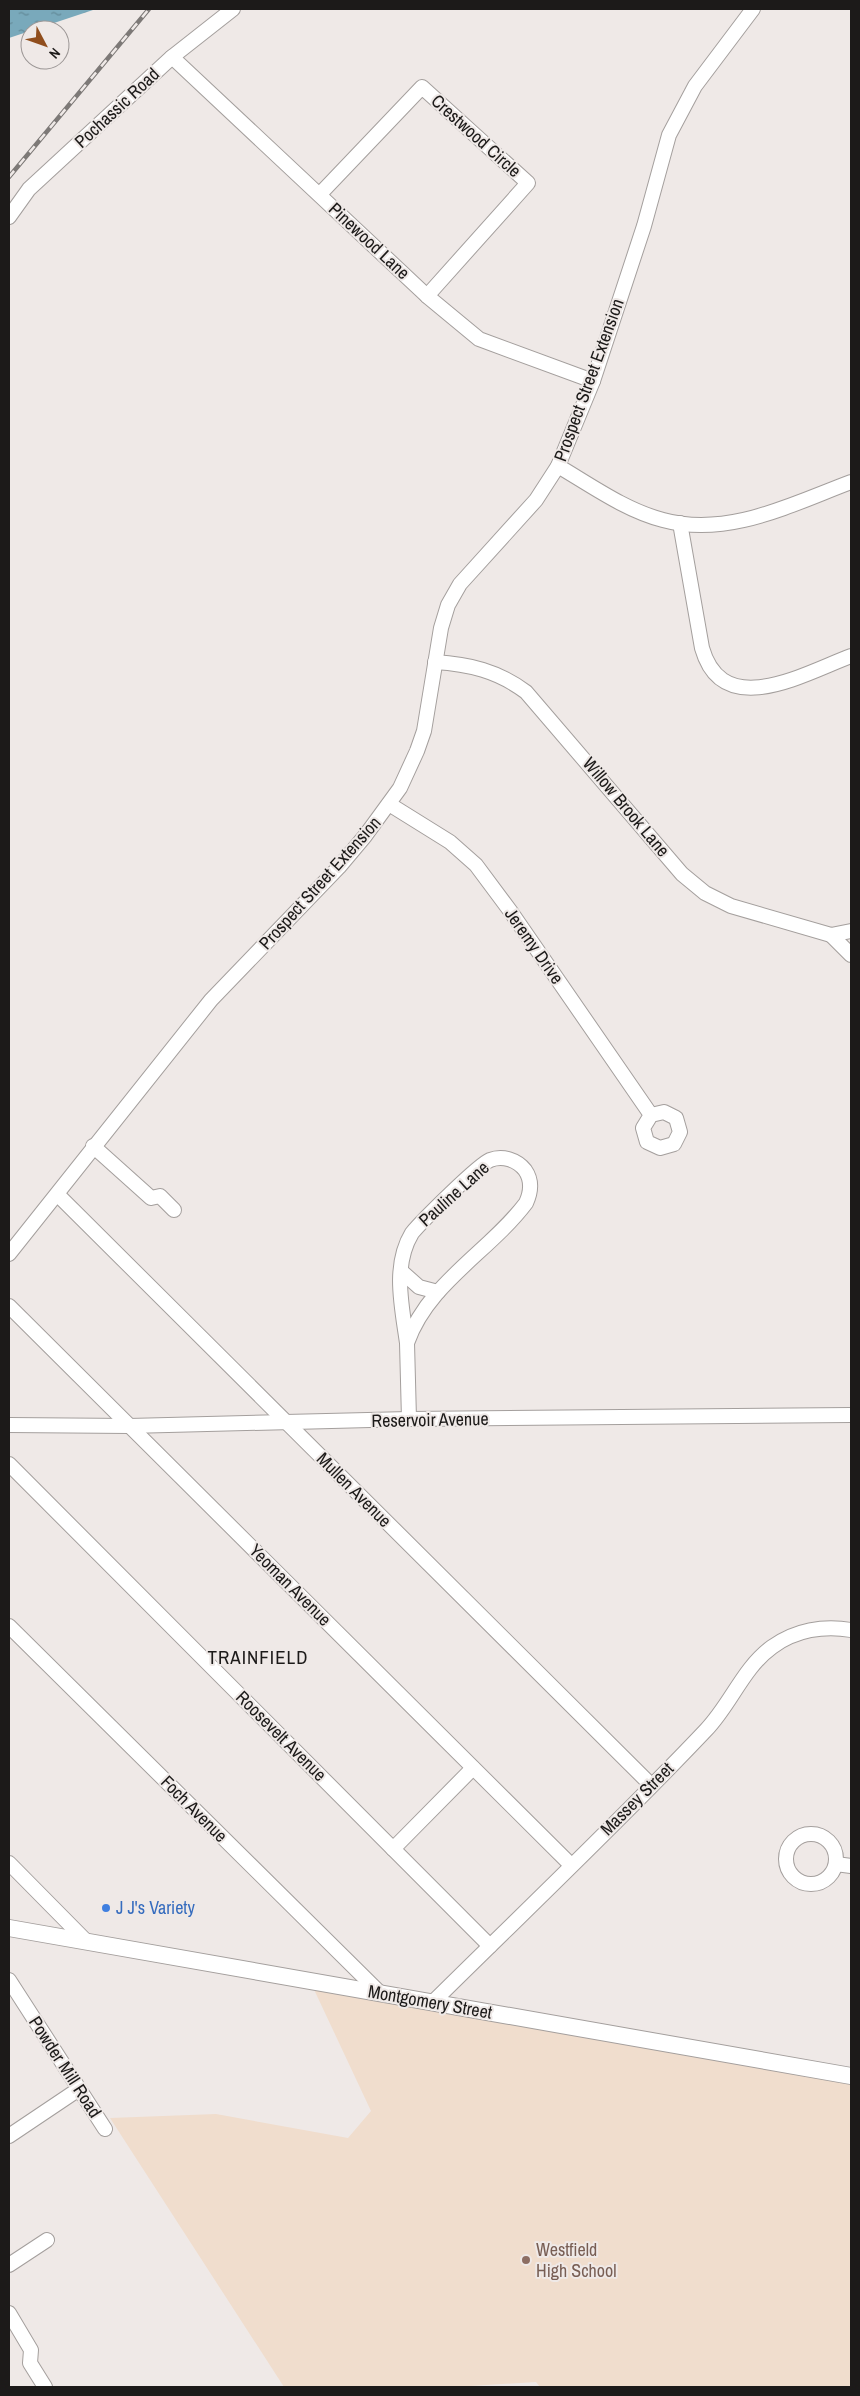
<svg xmlns="http://www.w3.org/2000/svg" width="860" height="2396" font-family="'Archivo Narrow',sans-serif">
	<style>
		.education { fill: #f0ddcd }
		.water { fill: url(#water-ripples) }
		.lines { fill: none; stroke-linecap: round; stroke-linejoin: round }
		.minor-casing { stroke: #a49f9d; stroke-width: 16 }
		.major-casing { stroke: #a49f9d; stroke-width: 18 }
		.minor { stroke: #fff; stroke-width: 14 }
		.major { stroke: #fff; stroke-width: 16 }
		.rail-casing { stroke: #7d7977; stroke-width: 4.5 }
		.rail { stroke: #efe9e7; stroke-width: 2.5; stroke-dasharray: 8; stroke-linecap: butt }
		.shop-dot { fill: #3f7fe0; stroke: #efe9e7; stroke-width: 2 }
		.education-dot { fill: #8d6e63; stroke: #efe9e7; stroke-width: 2 }
		.labels { text-anchor: middle; stroke-width: 4; stroke-linejoin: round; paint-order: stroke }
		.street-label { font-size: 18px; fill: #1c1a19; stroke: #efe9e7 }
		.shop-label { font-size: 18px; fill: #366cbe; stroke: #efe9e7; text-anchor: start }
		.education-label { font-size: 18px; fill: #785e54; stroke: #efe9e7; text-anchor: start }
		.neighbourhood-label { font-size: 19px; letter-spacing: 1px; fill: #1c1a19; stroke: #efe9e7 }
	</style>
	<defs>
		<pattern id="water-ripples" width="26" height="14" patternUnits="userSpaceOnUse" patternTransform="scale(1.25)"><rect width="26" height="14" fill="#79a9bb"/><path d="M2 4q2-2 4 0t4 0M15 11q2-2 4 0t4 0" fill="none" stroke="#628997"/></pattern>
	</defs>
	<rect width="100%" height="100%" fill="#efe9e7"/>
	<path class="education" d="M310,1981l541,94v312h-311l-4,-5 -81,5h-171l-174,-269 106,-4 132,24 23,-27z"/>
	<path class="water" d="M9,9h87l-87,29z"/>
	<g class="lines">
		<g class="minor-casing">
			<g id="minor">
				<path d="M172,57l255,239 52,43 114,42"/>
				<path d="M320,194l102,-107 106,96 -101,113"/>
				<path d="M9,217l20,-28 143,-132 61,-48"/>
				<path d="M558,466c34,20 67,44 105,54 65,18 129,-16 188,-38"/>
				<path d="M680,523l22,125c21,74 103,25 149,8"/>
				<path d="M435,662c34,2 63,9 91,30l156,182 23,19 26,13 100,29 20,-4"/>
				<path d="M389,804l61,38 26,23 35,47 140,203 13,-3 12,6 4,14 -6,12 -14,4 -13,-6 -4,-14 8,-13"/>
				<path d="M831,935l20,20"/>
				<path d="M93,1146l58,52 9,-2 14,14"/>
				<path d="M58,1195l593,590"/>
				<path d="M9,1254l202,-254 128,-133 26,-31 35,-48 17,-37 7,-20 17,-103 7,-23 12,-21 76,-84 22,-34 35,-85 51,-155 25,-91 26,-49 58,-77"/>
				<path d="M401,1271l18,16 19,5"/>
				<path d="M9,1306l562,559"/>
				<path d="M407,1343c-5,-36 -15,-77 5,-110 10,-12 66,-68 78,-73 13,-5 27,0 35,10 7,10 6,22 1,33 -37,49 -98,80 -119,140l2,76"/>
				<path d="M9,1425l120,1 280,-7 442,-4"/>
				<path d="M9,1464l481,482"/>
				<path d="M9,1626l371,367"/>
				<circle cx="811" cy="1859" r="25"/>
				<path d="M393,1849l80,-81"/>
				<path d="M9,1863l78,79"/>
				<path d="M836,1864l15,2"/>
				<path d="M9,1980l96,149"/>
				<path d="M433,2002c91,-90 185,-179 273,-272 25,-26 37,-62 66,-83 23,-17 52,-22 79,-17"/>
				<path d="M9,2136l70,-47"/>
				<path d="M9,2265l38,-25"/>
				<path d="M9,2313l22,37 -1,13 15,24"/>
			</g>
		</g>
		<g class="major-casing">
			<path id="major" d="M9,1928l842,148"/>
		</g>
		<use href="#minor" class="minor"/>
		<use href="#major" class="major"/>
		<g class="rail-casing">
			<path id="rail" d="M9,177l140,-168"/>
		</g>
		<use href="#rail" class="rail"/>
	</g>
	<circle class="shop-dot" cx="106" cy="1908" r="5"/>
	<circle class="education-dot" cx="526" cy="2260" r="5"/>
	<g class="labels">
		<g class="street-label">
			<text transform="translate(117 108) rotate(-43)" y="6">Pochassic Road</text>
			<text transform="translate(476 136) rotate(42)" y="6">Crestwood Circle</text>
			<text transform="translate(369 241) rotate(43)" y="6">Pinewood Lane</text>
			<text transform="translate(589 380) rotate(-70)" y="6">Prospect Street Extension</text>
			<text transform="translate(626 807) rotate(50)" y="6">Willow Brook Lane</text>
			<text transform="translate(320 883) rotate(-48)" y="6">Prospect Street Extension</text>
			<text transform="translate(534 946) rotate(55)" y="6">Jeremy Drive</text>
			<text transform="translate(454 1194) rotate(-42)" y="6">Pauline Lane</text>
			<text transform="translate(430 1420) rotate(-1)" y="6">Reservoir Avenue</text>
			<text transform="translate(354 1490) rotate(45)" y="6">Mullen Avenue</text>
			<text transform="translate(290 1585) rotate(45)" y="6">Yeoman Avenue</text>
			<text transform="translate(281 1736) rotate(45)" y="6">Roosevelt Avenue</text>
			<text transform="translate(637 1799) rotate(-45)" y="6">Massey Street</text>
			<text transform="translate(194 1809) rotate(45)" y="6">Foch Avenue</text>
			<text transform="translate(430 2002) rotate(10)" y="6">Montgomery Street</text>
			<text transform="translate(65 2067) rotate(57)" y="6">Powder Mill Road</text>
		</g>
		<g class="shop-label">
			<text x="116" y="1914">J J's Variety</text>
		</g>
		<g class="education-label">
			<text x="536" y="2256">Westfield<tspan x="536" dy="21">High School</tspan></text>
		</g>
		<g class="neighbourhood-label">
			<text x="258" y="1664">TRAINFIELD</text>
		</g>
	</g>
	<rect width="860" height="2396" fill="none" stroke="#1c1a19" stroke-width="20"/>
	<g transform="translate(45 45) rotate(131)"><circle r="24" fill="#efe9e7" stroke="#9b9695"/>
	<path d="M0-4L9 19L0 12L-9 19Z" fill="#904e1d"/>
	<text y="-8" font-size="14" font-weight="bold" text-anchor="middle" fill="#1c1a19">N</text>
	</g>
</svg>
